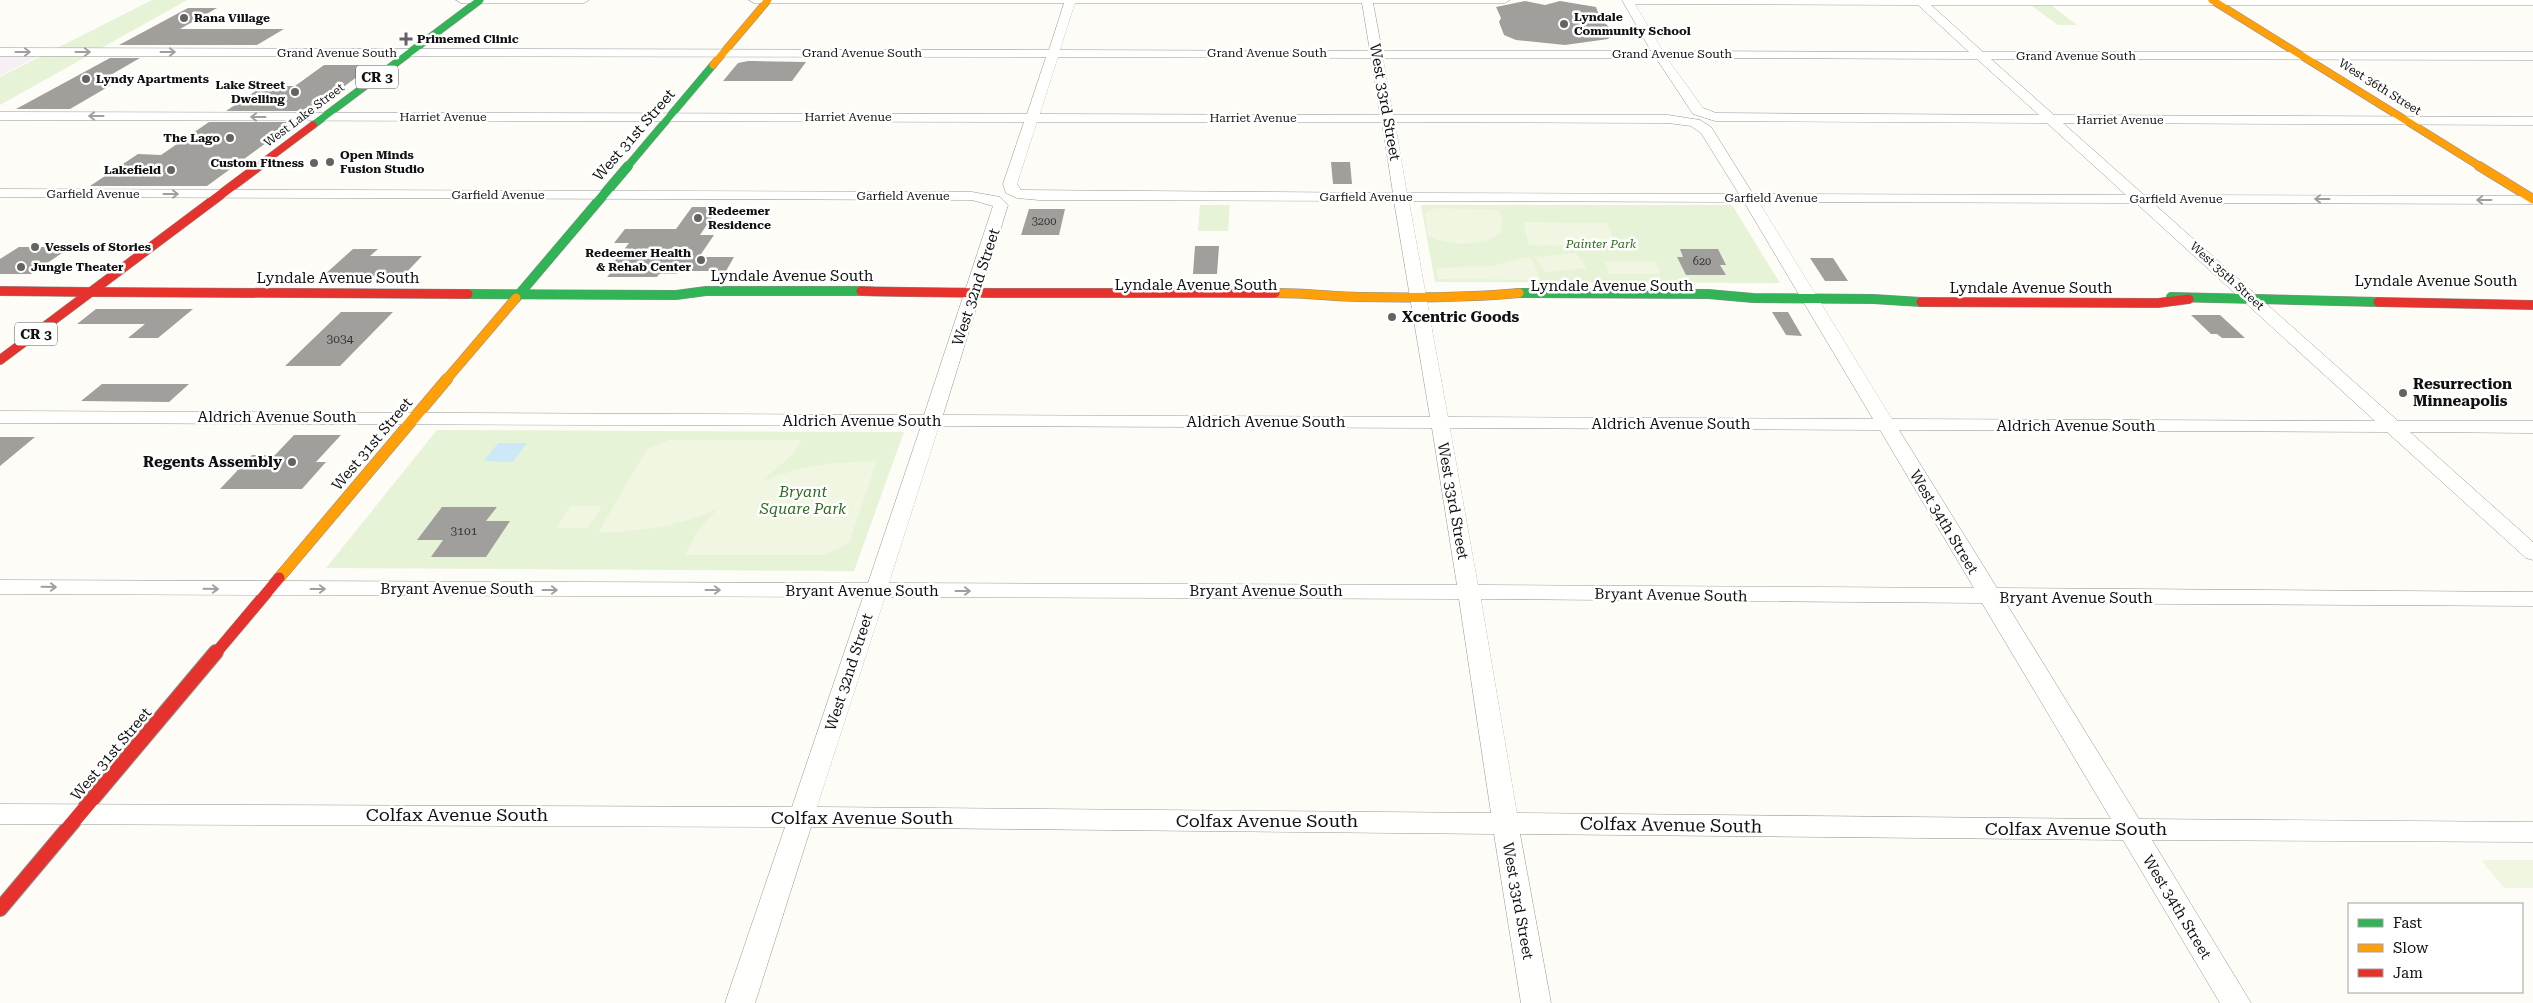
<svg xmlns="http://www.w3.org/2000/svg" width="2533" height="1003" font-family="'Roboto Serif',serif">
	<style>
		.industrial { fill: #f5f0f3 }
		.green { fill: #e7f3d7 }
		.pitch { fill: #f0f6e1 }
		.water { fill: #cde8f7 }
		.building { fill: #a19f9c }
		.lines { fill: none; stroke-linecap: round; stroke-linejoin: round }
		.street-casing { stroke: #979795; stroke-width: 1 }
		.fast-far1-casing { stroke: #8e8d8b; stroke-width: 8 }
		.fast-casing { stroke: #8e8d8b; stroke-width: 10 }
		.slow-far2-casing { stroke: #8e8d8b; stroke-width: 8 }
		.slow-far1-casing { stroke: #8e8d8b; stroke-width: 10 }
		.slow-casing { stroke: #8e8d8b; stroke-width: 12 }
		.jam-far3-casing { stroke: #8e8d8b; stroke-width: 8 }
		.jam-far2-casing { stroke: #8e8d8b; stroke-width: 10 }
		.jam-far1-casing { stroke: #8e8d8b; stroke-width: 12 }
		.jam-casing { stroke: #8e8d8b; stroke-width: 16 }
		.street { fill: #fffffe; fill-rule: evenodd }
		.fast-far1 { stroke: #30b455; stroke-width: 7 }
		.fast { stroke: #30b455; stroke-width: 9 }
		.slow-far2 { stroke: #ff9f0a; stroke-width: 7 }
		.slow-far1 { stroke: #ff9f0a; stroke-width: 9 }
		.slow { stroke: #ff9f0a; stroke-width: 11 }
		.jam-far3 { stroke: #e5322d; stroke-width: 7 }
		.jam-far2 { stroke: #e5322d; stroke-width: 9 }
		.jam-far1 { stroke: #e5322d; stroke-width: 11 }
		.jam { stroke: #e5322d; stroke-width: 14 }
		.oneway { stroke: #a0a09f }
		.poi-dot { fill: #646362; stroke: #fff; stroke-width: 2 }
		.labels { text-anchor: middle; stroke-width: 5; stroke-linejoin: round; paint-order: stroke }
		.far-number-label { font-size: 11px; fill: #353434 }
		.far-poi-label { font-size: 12px; font-weight: bold; fill: #111; stroke: #fff; text-anchor: start }
		.far-street-label { font-size: 12px; fill: #111; stroke: #fff }
		.far-park-label { font-size: 12px; font-style: italic; fill: #2f6b1f; stroke: #fff }
		.number-label { font-size: 12px; fill: #353434 }
		.shield { fill: #fff; stroke: #585858; stroke-width: 1 }
		.shield-label { font-size: 14px; font-weight: bold; fill: #111 }
		.street-label { font-size: 15px; fill: #111; stroke: #fff }
		.poi-label { font-size: 15px; font-weight: bold; fill: #111; stroke: #fff; text-anchor: start }
		.park-label { font-size: 15px; font-style: italic; fill: #2f6b1f; stroke: #fff }
		.near-street-label { font-size: 18px; fill: #111; stroke: #fff }
	</style>
	<rect width="100%" height="100%" fill="#fdfcf7"/>
	<path class="industrial" d="M0,56h38l-38,20z"/>
	<g class="green">
		<path d="M152,0h35l-187,105v-28z"/>
		<path d="M2032,6h20l25,19h-19z"/>
		<path d="M1200,205h30l-2,26h-30z"/>
		<path d="M1421,205h311l48,78 -345,-1z"/>
		<path d="M437,430l467,2 -50,139 -528,-3z"/>
	</g>
	<g class="pitch">
		<path d="M1436,208l62,2 4,6 -1,17c-22,14 -49,13 -73,3l-3,-23z"/>
		<path d="M1523,222l84,1 8,23 -86,-1z"/>
		<path d="M1576,253l11,15 -42,4 -10,-15z"/>
		<path d="M1525,257l6,1 10,22 -103,-1 -2,-11 56,-2z"/>
		<path d="M1622,261l34,1 4,12h-51l-4,-12z"/>
		<path d="M669,440h132l-7,13 -34,30c37,-18 77,-21 117,-22l-28,82 -25,12h-139l12,-23 21,-24c-42,20 -76,22 -120,25l49,-84z"/>
		<path d="M570,506h32l-14,22h-32z"/>
		<path d="M2481,860h52v28h-29z"/>
	</g>
	<path class="water" d="M498,443h29l-14,19 -29,-1z"/>
	<g class="building">
		<path d="M1525,1l20,4 15,-4 36,6 4,11 15,15 -7,6 -43,6 -49,-5 -12,-5 -5,-13 2,-4 -5,-11z"/>
		<path d="M188,8h29l-37,21h104l-27,16h-138z"/>
		<path d="M110,58h30l-45,26h18l-43,25h-54z"/>
		<path d="M748,61h6l52,1 -14,19h-69l15,-18z"/>
		<path d="M324,65h49l-62,46h-85l37,-25h32z"/>
		<path d="M209,122h86l-88,64h-117l48,-32 23,1z"/>
		<path d="M1331,162h19l2,22h-19z"/>
		<path d="M692,207h27l-19,28h14l-15,22h35l-8,14h-47l-2,3h-18l-2,3h-50l6,-7h-5l21,-27h-15l11,-14h51z"/>
		<path d="M1029,209h36l-6,26h-38z"/>
		<path d="M1195,246h24l-2,28h-24z"/>
		<path d="M19,247h52l-40,27h-31v-15z"/>
		<path d="M353,249h25l-8,7h52l-19,20h-80z"/>
		<path d="M1680,249h38l8,16h-6l6,10h-40l-9,-18h6z"/>
		<path d="M1810,258h23l15,23h-23z"/>
		<path d="M96,309h97l-35,29h-30l17,-14h-68z"/>
		<path d="M341,312h52l-53,54h-55z"/>
		<path d="M1772,312h16l14,24 -16,-1z"/>
		<path d="M2191,315h29l25,23h-23l-5,-4h-6z"/>
		<path d="M102,384h87l-20,18 -88,-1z"/>
		<path d="M294,435h47l-25,27h10l-24,27h-82l32,-34h23z"/>
		<path d="M0,437h35l-35,29z"/>
		<path d="M442,507h55l-11,14h24l-24,36h-55l12,-17h-26z"/>
	</g>
	<g class="lines">
		<g class="street-casing">
			<g id="street">
				<path d="M456,0h133l-5,3h-123z"/>
				<path d="M749,0h761l-5,3h-132l9,48h269l-29,-51h911v5h-602l52,47h550v8l-542,-1 63,56 479,2v8l-470,-2 81,72 389,1v8l-380,-1 245,218h135v12l-123,-1 123,110v18l-7,-2 -139,-126 -488,-2 98,158 536,4v14l-527,-3 133,216 394,3v20l-381,-2 99,163h-31l-97,-163 -603,-6 31,169h-30l-27,-169 -683,-7 -56,176h-30l60,-176 -785,-3v-20l792,3 71,-210 -863,-3v-14l868,3 53,-157 -921,-3v-12l924,4 69,-209 -21,-6 -972,-3v-8l972,3 28,5 8,8 -65,210 487,2 -36,-216 -355,-1 -22,-2 -11,-5 -3,-9 21,-62 -1024,-2v-8l1027,2 19,-57 -1046,-1v-8l1049,2 15,-47h-310zM1075,3h287l8,48 -310,-1zM1635,4l283,1 51,47 -306,-1zM1058,57l313,1 9,57 -340,-1zM1383,58h273l37,56 22,7 332,2 79,72 -373,-1 -42,-67 -11,-7 -32,-5h-275zM1667,58l310,1 62,56 -323,-2 -13,-5zM1037,122h345l11,71 -372,-3 -4,-6zM1395,122l273,1 23,3 10,7 38,61 -332,-1zM1409,201l335,1 129,217 -425,-2zM1759,202l377,1 239,218 -483,-2zM939,426l493,2 25,157 -568,-2zM1450,428l430,2 94,158 -496,-3zM885,597l574,2 32,214 -674,-6zM1481,599l501,4 129,216 -594,-6z"/>
			</g>
		</g>
		<g class="fast-far1-casing">
			<g id="fast-far1">
				<path d="M313,125l167,-125"/>
				<path d="M627,167l86,-102"/>
			</g>
		</g>
		<g class="fast-casing">
			<g id="fast">
				<path d="M1519,293l189,1 45,4 120,1 48,3"/>
				<path d="M468,294l208,1 30,-4h155"/>
				<path d="M2171,297l207,5"/>
				<path d="M516,298l112,-132"/>
			</g>
		</g>
		<g class="slow-far2-casing">
			<g id="slow-far2">
				<path d="M2212,0l269,167"/>
				<path d="M713,65l55,-65"/>
			</g>
		</g>
		<g class="slow-far1-casing">
			<g id="slow-far1">
				<path d="M2479,166l54,33"/>
				<path d="M1275,293c28,0 56,3 84,4 53,1 107,1 160,-4"/>
				<path d="M446,380l70,-82"/>
			</g>
		</g>
		<g class="slow-casing">
			<path id="slow" d="M279,578l168,-199"/>
		</g>
		<g class="jam-far3-casing">
			<path id="jam-far3" d="M257,167l56,-42"/>
		</g>
		<g class="jam-far2-casing">
			<g id="jam-far2">
				<path d="M0,291l91,1"/>
				<path d="M861,291c138,4 276,1 414,2"/>
				<path d="M91,292l377,2"/>
				<path d="M1921,302l237,1 31,-4"/>
				<path d="M2378,302l155,3"/>
				<path d="M0,360l259,-194"/>
			</g>
		</g>
		<g class="jam-far1-casing">
			<path id="jam-far1" d="M215,654l64,-76"/>
		</g>
		<g class="jam-casing">
			<path id="jam" d="M0,909l216,-257"/>
		</g>
		<use href="#street" class="street"/>
		<use href="#fast-far1" class="fast-far1"/>
		<use href="#fast" class="fast"/>
		<use href="#slow-far2" class="slow-far2"/>
		<use href="#slow-far1" class="slow-far1"/>
		<use href="#slow" class="slow"/>
		<use href="#jam-far3" class="jam-far3"/>
		<use href="#jam-far2" class="jam-far2"/>
		<use href="#jam-far1" class="jam-far1"/>
		<use href="#jam" class="jam"/>
	</g>
	<defs><path id="oneway-shaft" d="M-6 0H5M1.5-3L5.5 0L1.5 3" fill="none" stroke-width="1.6" stroke-linecap="round" stroke-linejoin="round" transform="scale(1.25)"/></defs>
	<g class="oneway">
		<use href="#oneway-shaft" transform="translate(23 52)"/>
		<use href="#oneway-shaft" transform="translate(83 52)"/>
		<use href="#oneway-shaft" transform="translate(168 52)"/>
		<use href="#oneway-shaft" transform="translate(96 116) rotate(-180)"/>
		<use href="#oneway-shaft" transform="translate(258 117) rotate(-180)"/>
		<use href="#oneway-shaft" transform="translate(171 194)"/>
		<use href="#oneway-shaft" transform="translate(2322 199) rotate(-180)"/>
		<use href="#oneway-shaft" transform="translate(2484 200) rotate(-180)"/>
		<use href="#oneway-shaft" transform="translate(49 587) rotate(1)"/>
		<use href="#oneway-shaft" transform="translate(211 589) rotate(1)"/>
		<use href="#oneway-shaft" transform="translate(318 589)"/>
		<use href="#oneway-shaft" transform="translate(550 590)"/>
		<use href="#oneway-shaft" transform="translate(713 590)"/>
		<use href="#oneway-shaft" transform="translate(963 591)"/>
	</g>
	<g class="poi-dot">
		<circle cx="184" cy="18" r="5"/>
		<circle cx="1564" cy="24" r="5"/>
		<path d="M403.5 31.5h5v5h5v5h-5v5h-5v-5h-5v-5h5z"/>
		<circle cx="86" cy="79" r="5"/>
		<circle cx="295" cy="92" r="5"/>
		<circle cx="230" cy="138" r="5"/>
		<circle cx="330" cy="162" r="5"/>
		<circle cx="314" cy="163" r="5"/>
		<circle cx="171" cy="170" r="5"/>
		<circle cx="698" cy="218" r="5"/>
		<circle cx="35" cy="247" r="5"/>
		<circle cx="701" cy="260" r="5"/>
		<circle cx="21" cy="267" r="5"/>
		<circle cx="1392" cy="317" r="5"/>
		<circle cx="2403" cy="393" r="5"/>
		<circle cx="292" cy="462" r="5"/>
	</g>
	<g class="labels">
		<g class="far-number-label">
			<text x="1044" y="225">3200</text>
			<text x="1702" y="265">620</text>
		</g>
		<g class="far-poi-label">
			<text x="1574" y="21">Lyndale<tspan x="1574" dy="14">Community School</tspan></text>
			<text x="194" y="22">Rana Village</text>
			<text x="417" y="43">Primemed Clinic</text>
			<text x="96" y="83">Lyndy Apartments</text>
			<text x="285" y="89" text-anchor="end">Lake Street<tspan x="285" dy="14">Dwelling</tspan></text>
			<text x="220" y="142" text-anchor="end">The Lago</text>
			<text x="340" y="159">Open Minds<tspan x="340" dy="14">Fusion Studio</tspan></text>
			<text x="304" y="167" text-anchor="end">Custom Fitness</text>
			<text x="161" y="174" text-anchor="end">Lakefield</text>
			<text x="708" y="215">Redeemer<tspan x="708" dy="14">Residence</tspan></text>
			<text x="45" y="251">Vessels of Stories</text>
			<text x="691" y="257" text-anchor="end">Redeemer Health<tspan x="691" dy="14">&amp; Rehab Center</tspan></text>
			<text x="31" y="271">Jungle Theater</text>
		</g>
		<g class="far-street-label">
			<text x="337" y="57">Grand Avenue South</text>
			<text x="862" y="57">Grand Avenue South</text>
			<text x="1267" y="57">Grand Avenue South</text>
			<text x="1672" y="58">Grand Avenue South</text>
			<text x="2076" y="60">Grand Avenue South</text>
			<text transform="translate(2380 87) rotate(32)" y="4">West 36th Street</text>
			<text transform="translate(304 115) rotate(-37)" y="4">West Lake Street</text>
			<text x="443" y="121">Harriet Avenue</text>
			<text x="848" y="121">Harriet Avenue</text>
			<text x="1253" y="122">Harriet Avenue</text>
			<text x="2120" y="124">Harriet Avenue</text>
			<text x="93" y="198">Garfield Avenue</text>
			<text x="498" y="199">Garfield Avenue</text>
			<text x="903" y="200">Garfield Avenue</text>
			<text x="1366" y="201">Garfield Avenue</text>
			<text x="1771" y="202">Garfield Avenue</text>
			<text x="2176" y="203">Garfield Avenue</text>
			<text transform="translate(2227 276) rotate(42)" y="4">West 35th Street</text>
		</g>
		<g class="far-park-label">
			<text x="1601" y="248">Painter Park</text>
		</g>
		<g class="number-label">
			<text x="340" y="343">3034</text>
			<text x="464" y="535">3101</text>
		</g>
		<g class="shield">
			<rect x="356" y="65.5" width="42" height="23" rx="4"/>
			<rect x="15" y="322.5" width="42" height="23" rx="4"/>
		</g>
		<g class="shield-label">
			<text x="377" y="82">CR 3</text>
			<text x="36" y="339">CR 3</text>
		</g>
		<g class="street-label">
			<text transform="translate(1385 102) rotate(80)" y="5">West 33rd Street</text>
			<text transform="translate(634 135) rotate(-49)" y="5">West 31st Street</text>
			<text x="792" y="281">Lyndale Avenue South</text>
			<text x="338" y="283">Lyndale Avenue South</text>
			<text x="2436" y="286">Lyndale Avenue South</text>
			<text x="1196" y="290">Lyndale Avenue South</text>
			<text x="1612" y="291">Lyndale Avenue South</text>
			<text transform="translate(976 287) rotate(-72)" y="5">West 32nd Street</text>
			<text x="2031" y="293">Lyndale Avenue South</text>
			<text x="277" y="422">Aldrich Avenue South</text>
			<text x="862" y="426">Aldrich Avenue South</text>
			<text x="1266" y="427">Aldrich Avenue South</text>
			<text x="1671" y="429">Aldrich Avenue South</text>
			<text x="2076" y="431">Aldrich Avenue South</text>
			<text transform="translate(372 444) rotate(-50)" y="5">West 31st Street</text>
			<text transform="translate(1453 501) rotate(80)" y="5">West 33rd Street</text>
			<text transform="translate(1944 522) rotate(59)" y="5">West 34th Street</text>
			<text x="457" y="594">Bryant Avenue South</text>
			<text x="862" y="596">Bryant Avenue South</text>
			<text x="1266" y="596">Bryant Avenue South</text>
			<text transform="translate(1671 595) rotate(1)" y="5">Bryant Avenue South</text>
			<text x="2076" y="603">Bryant Avenue South</text>
			<text transform="translate(849 672) rotate(-72)" y="5">West 32nd Street</text>
			<text transform="translate(111 754) rotate(-50)" y="5">West 31st Street</text>
			<text transform="translate(1518 901) rotate(80)" y="5">West 33rd Street</text>
			<text transform="translate(2177 907) rotate(59)" y="5">West 34th Street</text>
		</g>
		<g class="poi-label">
			<text x="1402" y="322">Xcentric Goods</text>
			<text x="2413" y="389">Resurrection<tspan x="2413" dy="17">Minneapolis</tspan></text>
			<text x="282" y="467" text-anchor="end">Regents Assembly</text>
		</g>
		<g class="park-label">
			<text x="803" y="497">Bryant<tspan x="803" dy="17">Square Park</tspan></text>
		</g>
		<g class="near-street-label">
			<text x="457" y="821">Colfax Avenue South</text>
			<text x="862" y="824">Colfax Avenue South</text>
			<text x="1267" y="827">Colfax Avenue South</text>
			<text transform="translate(1671 825) rotate(1)" y="6">Colfax Avenue South</text>
			<text x="2076" y="835">Colfax Avenue South</text>
		</g>
	</g>
	<rect x="2348" y="903" width="175" height="90" fill="#ffffff" stroke="#a0a0a0"/>
	<rect x="2358" y="919" width="25" height="8" fill="#30b455" stroke="#a0a0a0"/>
	<text x="2393" y="928" font-size="15" fill="#111111">Fast</text>
	<rect x="2358" y="944" width="25" height="8" fill="#ff9f0a" stroke="#a0a0a0"/>
	<text x="2393" y="953" font-size="15" fill="#111111">Slow</text>
	<rect x="2358" y="969" width="25" height="8" fill="#e5322d" stroke="#a0a0a0"/>
	<text x="2393" y="978" font-size="15" fill="#111111">Jam</text>
</svg>
